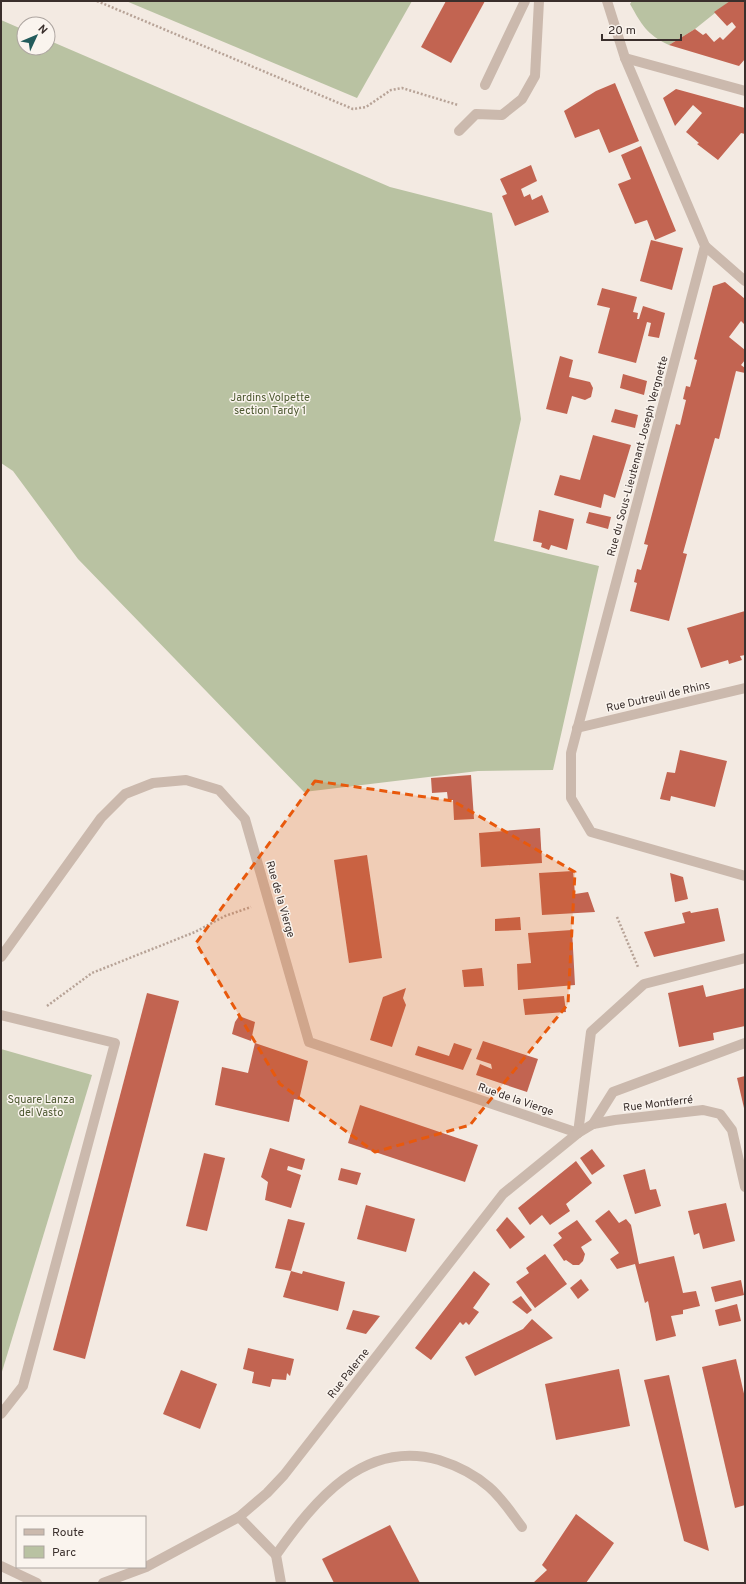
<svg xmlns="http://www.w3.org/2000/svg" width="746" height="1584" font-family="Overpass,sans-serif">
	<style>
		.green { fill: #b9c2a2 }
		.building { fill: #c26451 }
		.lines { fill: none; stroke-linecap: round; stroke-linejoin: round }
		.path { stroke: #b7a397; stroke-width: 2.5; stroke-dasharray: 2 2; stroke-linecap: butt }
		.minor { stroke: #cbb9ad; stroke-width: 10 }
		.marked { fill: #e8590c; fill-opacity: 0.2; stroke: #e8590c; stroke-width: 3; stroke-dasharray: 8 5; stroke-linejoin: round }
		.labels { text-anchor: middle; stroke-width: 3; stroke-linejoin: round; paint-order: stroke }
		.park-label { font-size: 11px; fill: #4c5830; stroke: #faf4ee }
		.street-label { font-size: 11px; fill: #3a2f2c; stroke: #faf4ee }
	</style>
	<rect width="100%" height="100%" fill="#f3eae2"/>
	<g class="green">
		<path d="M126,1h286l-55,97z"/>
		<path d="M632,1h98l-35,28 -26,16c-23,-11 -27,-20 -39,-41z"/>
		<path d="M1,20l23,10v18h24v-8l342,147 102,26 29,206 -27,122 105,25 -46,204 -75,1 -174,21 -226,-233 -65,-88 -12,-8z"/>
		<path d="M1,1049l91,26 -91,300z"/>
	</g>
	<g class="building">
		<path d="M446,1h39l-34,62 -30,-16z"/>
		<path d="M730,1h15v58l-6,7 -70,-21 26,-16 8,6 3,-2 8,9 6,-5 3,3 13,-13 -4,-5 -5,4 -13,-14z"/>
		<path d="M615,83l24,58 -30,12 -10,-24 -24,9 -11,-27 32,-20z"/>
		<path d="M676,89l69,19v26l-4,-1 -23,27 -17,-13 -4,-3 2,-1 -13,-11 16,-19 -9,-8 -18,21 -12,-28z"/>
		<path d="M641,146l35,85 -21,9 -8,-20 -12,4 -17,-40 13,-5 -10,-24z"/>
		<path d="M531,165l6,16 -16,8 3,8 6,-3 2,6 10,-5 7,17 -34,14 -13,-30 5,-2 -7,-15z"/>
		<path d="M651,240l32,8 -11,42 -32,-9z"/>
		<path d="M725,282l20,17v26l-4,-4 -12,16 16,13v10l-4,5 4,3v5l-9,-2 -17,68 -4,-1 -32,115 4,1 -18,67 -39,-10 7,-28 -3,-1 3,-13 4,1 7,-25 -4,-1 32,-120 4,1 6,-25 -3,-1 3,-13 4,1 7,-27 -3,-1 19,-73z"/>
		<path d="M602,288l35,9 -4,15 5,1 -1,6h2l4,-13 22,7 -6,25 -11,-2 3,-13 -4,-1 -11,41 -38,-10 12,-45 -13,-3z"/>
		<path d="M560,356l13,4 -4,17 21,5 3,6 -2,9 -6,3 -13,-4 -5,18 -21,-5z"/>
		<path d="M623,374l24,7 -3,14 -24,-7z"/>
		<path d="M615,409l23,6 -3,13 -24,-6z"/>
		<path d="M593,435l38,10 -16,53 -11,-4 -3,14 -47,-13 6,-20 20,5z"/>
		<path d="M539,510l35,9 -7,31 -16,-5 -2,5 -8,-3 1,-4 -9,-2z"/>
		<path d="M589,512l22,5 -3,12 -22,-6z"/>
		<path d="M745,611v44l-5,1 2,4 -13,4 -1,-4 -27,8 -14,-40z"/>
		<path d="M680,750l47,11 -12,46 -44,-11 -1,5 -10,-2 7,-27 8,1z"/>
		<path d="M471,775l3,44 -20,1 -1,-20h-5l-1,-8 -15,1 -1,-15z"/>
		<path d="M540,828l2,35 -61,4 -2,-34z"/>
		<path d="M367,855l15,103 -33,5 -15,-103z"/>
		<path d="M573,871l2,23 13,-2 7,20 -53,3 -3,-42z"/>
		<path d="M670,873l13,4 5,22 -13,3z"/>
		<path d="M718,908l7,33 -71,16 -10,-25 41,-9 -3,-10 8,-2 1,2z"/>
		<path d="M520,917l1,13 -26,1v-12z"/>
		<path d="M572,930l3,55 -57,5 -1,-26 14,-1 -3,-30z"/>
		<path d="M482,968l2,18 -20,1 -2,-17z"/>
		<path d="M703,985l3,12 39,-9v38l-32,7 1,7 -35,7 -11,-54z"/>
		<path d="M406,988l-3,10 3,7 -14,42 -22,-7 13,-43z"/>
		<path d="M147,993l32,8 -94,358 -32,-9z"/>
		<path d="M564,996l2,16 -41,3 -2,-16z"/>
		<path d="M239,1016l16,6 -4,19 -19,-7 3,-12z"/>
		<path d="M483,1041l55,18 -11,33 -51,-17 4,-11 12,5 -1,-5 -15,-5z"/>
		<path d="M255,1043l53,18 -9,39 -5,-1 -5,23 -74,-17 7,-38 26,6z"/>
		<path d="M454,1043l18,6 -9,21 -48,-15 3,-9 31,10z"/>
		<path d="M745,1076v32h-1l-7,-30z"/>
		<path d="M360,1105l118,40 -13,37 -117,-39z"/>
		<path d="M270,1148l35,11 -3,11 -14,-4 -1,4 14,5 -10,33 -26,-8 3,-18 -7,-5z"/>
		<path d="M592,1149l13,17 -13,9 -12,-17z"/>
		<path d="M204,1153l21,5 -18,73 -21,-5z"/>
		<path d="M576,1161l16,22 -26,21 4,7 -20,14 -8,-10 -12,10 -12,-17z"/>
		<path d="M341,1168l20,5 -4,12 -19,-5z"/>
		<path d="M645,1169l5,21 6,-1 5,17 -26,8 -12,-39z"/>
		<path d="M726,1203l9,38 -32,8 -4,-16 -5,2 -6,-24z"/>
		<path d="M366,1205l49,14 -9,33 -49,-13z"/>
		<path d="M609,1210l10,13 7,-4 5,6 8,39 35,-8 9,37 13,-2 4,15 -17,4v4l-12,2 5,20 -20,5 -8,-40 -3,2 -10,-39 -18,5 -7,-10 9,-6 -24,-32z"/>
		<path d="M507,1217l18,20 -15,12 -14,-19z"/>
		<path d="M288,1219l17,4 -14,48 -16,-3z"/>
		<path d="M577,1220l15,20 -11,7 4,7 -2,7 -4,4h-6l-7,-5 -2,1 -11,-16 9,-7 -4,-5z"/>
		<path d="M545,1254l22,30 -32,24 -19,-26 13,-9 -3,-5z"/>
		<path d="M291,1271l11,3 1,-3 42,11 -7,29 -55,-14z"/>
		<path d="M474,1271l16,13 -17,24 6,4 -10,13 -3,-3 -3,3 -3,-3 -29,38 -16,-12z"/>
		<path d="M581,1279l8,11 -11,9 -8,-11z"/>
		<path d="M741,1280l3,15 -29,7 -4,-15z"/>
		<path d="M521,1296l11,14 -5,4 -15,-12z"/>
		<path d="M737,1304l4,17 -22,5 -4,-16z"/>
		<path d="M353,1310l27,6 -14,18 -20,-5z"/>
		<path d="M532,1319l21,19 -78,38 -10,-19 58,-28z"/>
		<path d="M248,1348l46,11 -4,17 -3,-3 -1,7 -14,-1 -2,8 -18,-4 2,-11 -11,-3z"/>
		<path d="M736,1359l9,39v107l-10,3 -33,-141z"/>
		<path d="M619,1369l11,57 -74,14 -11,-56z"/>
		<path d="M181,1370l36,14 -17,45 -37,-15z"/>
		<path d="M669,1375l40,176 -25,-10 -40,-161z"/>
		<path d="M576,1514l38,29 -28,40h-53l14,-13 -5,-5z"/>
		<path d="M390,1525l30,58h-86l-12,-24z"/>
	</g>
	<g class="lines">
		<g class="path">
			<path d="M97,1l256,108 13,-2 25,-17 11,-2 56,17"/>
			<path d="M617,917l21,50"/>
			<path d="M47,1006l45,-33 103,-41 30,-16 26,-9"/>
		</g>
		<g class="minor">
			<path d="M607,1l18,57 80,188 -134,507v45l20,34 154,44"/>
			<path d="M625,58l120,33"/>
			<path d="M485,85l40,-84"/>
			<path d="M459,131l17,-17 26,1 20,-16 13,-23 4,-75"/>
			<path d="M705,246l40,35"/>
			<path d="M577,728l168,-40"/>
			<path d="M1,957l100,-139 24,-24 28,-11 33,-3 33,10 26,29 64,223 269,91"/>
			<path d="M1,1015l114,28 -92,343 -22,28"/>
			<path d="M593,1124l20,-32 132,-49"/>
			<path d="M578,1133l13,-101 53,-48 101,-26"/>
			<path d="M239,1517l37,38"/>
			<path d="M1,1566l36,17"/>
			<path d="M103,1583l43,-16 93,-50 28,-24 17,-18 219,-281 75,-61 15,-9 22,-4 88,-10 17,4 12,16 13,57"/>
			<path d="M281,1583l-5,-28c39,-55 88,-116 163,-95 19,6 35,14 50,27 13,11 23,27 33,40"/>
		</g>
	</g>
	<path class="marked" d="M315,781l138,20 122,71 -7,132 -98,121 -95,27 -95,-68 -84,-141z"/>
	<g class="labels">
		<g class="park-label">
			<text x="270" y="401">Jardins Volpette<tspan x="270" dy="13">section Tardy 1</tspan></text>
			<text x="41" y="1103">Square Lanza<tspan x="41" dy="13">del Vasto</tspan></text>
		</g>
		<g class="street-label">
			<text transform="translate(637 456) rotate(-75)" y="4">Rue du Sous-Lieutenant Joseph Vergnette</text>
			<text transform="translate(658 696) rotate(-13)" y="4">Rue Dutreuil de Rhins</text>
			<text transform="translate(281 899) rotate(74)" y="4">Rue de la Vierge</text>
			<text transform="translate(516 1099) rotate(19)" y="4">Rue de la Vierge</text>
			<text transform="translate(658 1103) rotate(-7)" y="4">Rue Montferré</text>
			<text transform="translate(348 1373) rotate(-52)" y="4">Rue Palerne</text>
		</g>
	</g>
	<rect width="746" height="1584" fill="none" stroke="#3a2f2c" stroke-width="4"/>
	<rect x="16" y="1516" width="130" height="52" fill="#faf4ee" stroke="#ada5a0"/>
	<rect x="24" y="1529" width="20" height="6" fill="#cbb9ad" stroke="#ada5a0"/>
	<text x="52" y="1536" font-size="12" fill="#3a2f2c">Route</text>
	<rect x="24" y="1546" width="20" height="12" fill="#b9c2a2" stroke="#ada5a0"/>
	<text x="52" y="1556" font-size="12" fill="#3a2f2c">Parc</text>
	<g transform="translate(36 36) rotate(46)"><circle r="19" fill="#faf4ee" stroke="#ada5a0"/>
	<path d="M0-3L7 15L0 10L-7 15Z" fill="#225b5b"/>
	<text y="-6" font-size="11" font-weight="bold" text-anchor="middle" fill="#3a2f2c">N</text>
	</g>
	<path d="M602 34v6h79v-6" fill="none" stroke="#3a2f2c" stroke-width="2"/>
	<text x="608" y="34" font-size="12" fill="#3a2f2c" stroke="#faf4ee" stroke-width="3" paint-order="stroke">20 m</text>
</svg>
